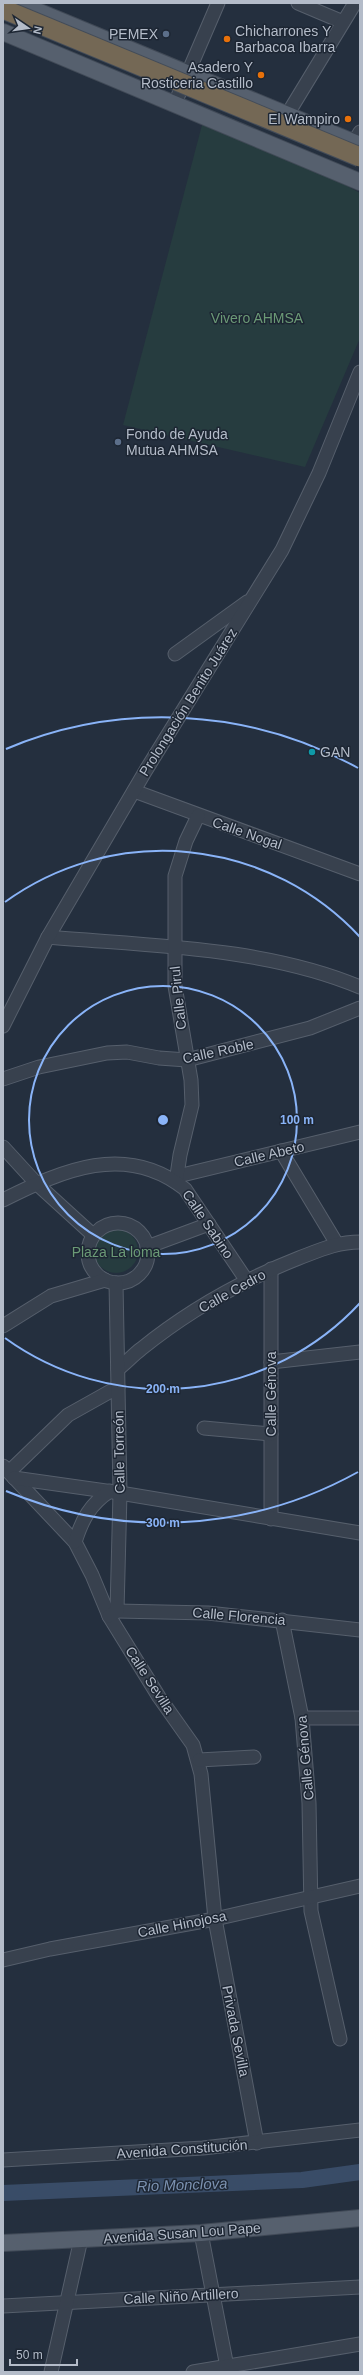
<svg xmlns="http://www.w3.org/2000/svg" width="363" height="2375" font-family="Helvetica,sans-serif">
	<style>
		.green { fill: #263c3f }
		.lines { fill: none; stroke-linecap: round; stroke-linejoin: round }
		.river { stroke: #394c67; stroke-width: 16 }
		.minor-casing { stroke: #565f6c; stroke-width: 15 }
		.major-casing { stroke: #414a57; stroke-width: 18 }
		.minor { stroke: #38414e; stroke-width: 13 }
		.major { stroke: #56606e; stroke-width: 16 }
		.highway-bridge-casing { stroke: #434c59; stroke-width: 21; stroke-linecap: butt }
		.highway-bridge { stroke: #746855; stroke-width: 19 }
		.ring { fill: none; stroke: #8ab4f8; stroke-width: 2 }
		.service-dot { fill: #5c6f8a; stroke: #1d2633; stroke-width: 1.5 }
		.food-dot { fill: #e8710a; stroke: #1d2633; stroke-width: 1.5 }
		.culture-dot { fill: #0f9aa8; stroke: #1d2633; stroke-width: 1.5 }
		.labels { text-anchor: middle; stroke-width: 3; stroke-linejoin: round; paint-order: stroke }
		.poi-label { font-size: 14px; fill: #b4bcc9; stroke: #1d2633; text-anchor: start }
		.park-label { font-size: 14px; fill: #6b9a76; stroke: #1d2633 }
		.street-label { font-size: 14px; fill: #b4bcc9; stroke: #1d2633 }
		.water-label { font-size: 15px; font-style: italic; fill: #7c92b1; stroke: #1d2633 }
		.centre { fill: #8ab4f8; stroke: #1d2633; stroke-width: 2 }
		.ring-label { font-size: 12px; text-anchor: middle; font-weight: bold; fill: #8ab4f8; stroke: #1d2633; stroke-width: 3; stroke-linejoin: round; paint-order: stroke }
	</style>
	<rect width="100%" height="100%" fill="#242f3e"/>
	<g class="green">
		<path d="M202,125l97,35 61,33v145l-55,129 -182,-42z"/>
		<circle cx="116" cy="1251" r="22"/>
	</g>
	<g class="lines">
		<path class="river" d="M3,2193l299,-13 58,-8"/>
		<g class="minor-casing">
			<g id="minor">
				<path d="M298,3l45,19"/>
				<path d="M175,103l43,-100"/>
				<path d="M287,115l68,-112"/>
				<path d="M354,142l6,-10"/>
				<path d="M175,654l72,-52"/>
				<path d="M134,791l226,83"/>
				<path d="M48,937c102,9 217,10 312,50"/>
				<path d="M3,1026l45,-89 98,-167 136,-220 37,-77 41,-101"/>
				<path d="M3,1079l36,-12 68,-14 20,-1 32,6 28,2 123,-32 50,-20"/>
				<path d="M3,1147l34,37 56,51"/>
				<path d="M281,1151l56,93"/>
				<path d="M178,1176l182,-44"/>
				<path d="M176,1182l4,-27 12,-50 -1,-25 -16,-94v-110l11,-35 12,-25"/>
				<path d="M3,1200c60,-30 123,-58 182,-11l62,92"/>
				<circle cx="118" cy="1253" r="30"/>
				<path d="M147,1247l62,-23"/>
				<path d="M271,1269v250"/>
				<path d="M3,1326l48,-30 54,-16"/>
				<path d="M271,1362l89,-10"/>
				<path d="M118,1369c8,-6 15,-14 23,-20 47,-38 102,-69 158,-91 21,-8 38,-16 61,-16"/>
				<path d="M204,1428l67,6"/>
				<path d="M3,1466l72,76 17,33 17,41 50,81 34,48 8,29 14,145 42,224"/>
				<path d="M9,1472l59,-57 50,-28"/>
				<path d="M14,1478l106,15 240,40"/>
				<path d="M75,1542c7,-22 15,-38 35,-51"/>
				<path d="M117,1611l91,2 152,17"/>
				<path d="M109,1616l8,-5 3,-118 -4,-210"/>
				<path d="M282,1620l20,98 7,85 2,108 29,128"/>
				<path d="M302,1718h58"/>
				<path d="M199,1760l55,-3"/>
				<path d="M3,1960l47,-11 165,-30 145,-33"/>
				<path d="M3,2160l200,-12 157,-18"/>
				<path d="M201,2233l27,139"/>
				<path d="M3,2306l357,-19"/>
				<path d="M51,2372l30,-133"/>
				<path d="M193,2372l167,-28"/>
			</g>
		</g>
		<g class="major-casing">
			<g id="major">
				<path d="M18,3l342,142"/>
				<path d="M3,32l357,150"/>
				<path d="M3,2243l198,-10 159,-15"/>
			</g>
		</g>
		<use href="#minor" class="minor"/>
		<use href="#major" class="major"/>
		<g class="highway-bridge-casing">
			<path id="highway-bridge" d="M3,9l357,148"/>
		</g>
		<use href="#highway-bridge" class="highway-bridge"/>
	</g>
	<g class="ring">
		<circle cx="163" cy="1120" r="134"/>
		<path d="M360 1303A269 269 0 0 1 5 1338M5 902A269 269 0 0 1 360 937"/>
		<path d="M358 1472A403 403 0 0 1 6 1491M6 749A403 403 0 0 1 358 768"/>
	</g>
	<g class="service-dot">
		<circle cx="166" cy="34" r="4"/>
		<circle cx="118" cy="442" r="4"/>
	</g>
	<g class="food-dot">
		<circle cx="227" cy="39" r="4"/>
		<circle cx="261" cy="75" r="4"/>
		<circle cx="348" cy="119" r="4"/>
	</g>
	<circle class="culture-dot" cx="312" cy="752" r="4"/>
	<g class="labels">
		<g class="poi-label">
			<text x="235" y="36">Chicharrones Y<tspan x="235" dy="16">Barbacoa Ibarra</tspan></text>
			<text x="158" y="39" text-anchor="end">PEMEX</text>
			<text x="253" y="72" text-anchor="end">Asadero Y<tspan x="253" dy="16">Rosticeria Castillo</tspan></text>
			<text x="340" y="124" text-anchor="end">El Wampiro</text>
			<text x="126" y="439">Fondo de Ayuda<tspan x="126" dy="16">Mutua AHMSA</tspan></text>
			<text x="320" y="757">GAN</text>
		</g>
		<g class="park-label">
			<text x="257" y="323">Vivero AHMSA</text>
			<text x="116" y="1257">Plaza La loma</text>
		</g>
		<g class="street-label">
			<text transform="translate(188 702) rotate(-58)" y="5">Prolongación Benito Juárez</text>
			<text transform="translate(247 833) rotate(19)" y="5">Calle Nogal</text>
			<text transform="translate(178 998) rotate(-96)" y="5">Calle Pirul</text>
			<text transform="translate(218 1051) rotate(-12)" y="5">Calle Roble</text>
			<text transform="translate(269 1154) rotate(-13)" y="5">Calle Abeto</text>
			<text transform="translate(208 1224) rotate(56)" y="5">Calle Sabino</text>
			<text transform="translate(232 1291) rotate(-29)" y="5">Calle Cedro</text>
			<text transform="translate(271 1394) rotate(-90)" y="5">Calle Génova</text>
			<text transform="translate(119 1452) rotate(-91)" y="5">Calle Torreón</text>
			<text transform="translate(239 1616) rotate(5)" y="5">Calle Florencia</text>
			<text transform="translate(150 1680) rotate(57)" y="5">Calle Sevilla</text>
			<text transform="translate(305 1758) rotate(-95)" y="5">Calle Génova</text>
			<text transform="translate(182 1924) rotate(-11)" y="5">Calle Hinojosa</text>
			<text transform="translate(236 2031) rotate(79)" y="5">Privada Sevilla</text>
			<text transform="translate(182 2149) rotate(-4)" y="5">Avenida Constitución</text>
			<text transform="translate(182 2233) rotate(-4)" y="5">Avenida Susan Lou Pape</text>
			<text transform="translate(181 2296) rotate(-3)" y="5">Calle Niño Artillero</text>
		</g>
		<g class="water-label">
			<text transform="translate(182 2185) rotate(-2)" y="5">Rio Monclova</text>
		</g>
	</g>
	<circle cx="163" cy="1120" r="6" class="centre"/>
	<g class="ring-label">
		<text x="297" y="1124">100 m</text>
		<text x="163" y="1393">200 m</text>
		<text x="163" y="1527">300 m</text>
	</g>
	<rect width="363" height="2375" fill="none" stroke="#b4bcc9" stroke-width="8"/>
	<g transform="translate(28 28) rotate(103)" stroke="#1d2633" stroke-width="3" paint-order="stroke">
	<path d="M0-3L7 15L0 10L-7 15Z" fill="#b4bcc9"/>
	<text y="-6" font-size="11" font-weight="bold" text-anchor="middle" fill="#b4bcc9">N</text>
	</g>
	<path d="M10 2359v6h67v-6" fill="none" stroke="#b4bcc9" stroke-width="2"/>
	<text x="16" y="2359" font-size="12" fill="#b4bcc9" stroke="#1d2633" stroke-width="3" paint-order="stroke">50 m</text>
</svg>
